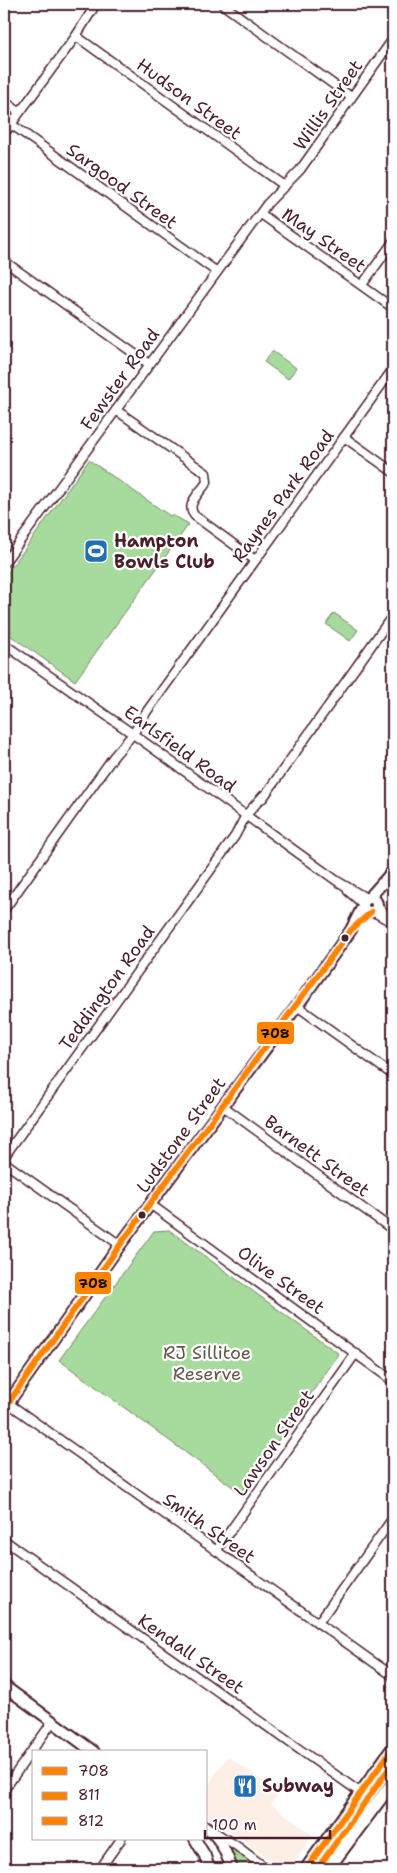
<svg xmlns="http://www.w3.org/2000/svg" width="397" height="1873" font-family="'Shantell Sans',sans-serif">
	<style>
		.built { fill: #fdeee6 }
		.green { fill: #a6db9d; stroke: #787d64 }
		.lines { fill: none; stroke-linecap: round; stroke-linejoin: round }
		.street-casing { stroke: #4a1f2b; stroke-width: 11 }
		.secondary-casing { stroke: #4a1f2b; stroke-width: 14 }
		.primary-casing { stroke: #4a1f2b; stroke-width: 15 }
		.street { stroke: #fff; stroke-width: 8 }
		.secondary { stroke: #fff; stroke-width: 10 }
		.primary { stroke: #fff; stroke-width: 11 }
		.bus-1-casing { stroke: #fff; stroke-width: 10 }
		.bus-2-casing { stroke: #fff; stroke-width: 10 }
		.bus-3-casing { stroke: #fff; stroke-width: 10 }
		.bus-1 { stroke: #ff8200; stroke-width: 6 }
		.bus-2 { stroke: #ff8200; stroke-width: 6 }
		.bus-3 { stroke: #ff8200; stroke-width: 6 }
		.bus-dot { fill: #4a1f2b; stroke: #fff; stroke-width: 2 }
		.labels { text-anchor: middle; stroke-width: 4.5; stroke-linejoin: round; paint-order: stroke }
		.street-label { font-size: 18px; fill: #4a1f2b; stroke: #fff }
		.poi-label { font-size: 18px; font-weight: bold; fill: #4a1f2b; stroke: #fff; text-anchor: start }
		.park-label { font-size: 18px; fill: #66574d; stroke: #fff }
		.line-badge { stroke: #fff; stroke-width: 2 }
		.pale-badge-label { font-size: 14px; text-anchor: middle; font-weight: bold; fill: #111 }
	</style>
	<rect width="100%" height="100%" fill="#fff"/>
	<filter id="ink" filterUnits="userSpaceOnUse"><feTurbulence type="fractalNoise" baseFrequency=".02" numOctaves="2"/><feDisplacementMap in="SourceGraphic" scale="10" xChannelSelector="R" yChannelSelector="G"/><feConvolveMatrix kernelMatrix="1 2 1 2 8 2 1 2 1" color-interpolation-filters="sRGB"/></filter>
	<g filter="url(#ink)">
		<path class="built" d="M228,1756l51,37 -8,11 42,31 -22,31 -9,2 -76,-54v-26z"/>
		<g class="green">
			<path d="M272,351l24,17 -8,11 -24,-17z"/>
			<path d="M89,460l81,56 2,-1 17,9 -114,157 -71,-50v-53z"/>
			<path d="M334,613l24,17 -8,11 -24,-17z"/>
			<path d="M169,1230l170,124 -98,139 -182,-133 95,-129z"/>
			<path d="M229,1845c11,8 20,17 31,24h-23z"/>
		</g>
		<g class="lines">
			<g class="street-casing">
				<g id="street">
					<path d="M222,4l129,93"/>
					<path d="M76,36l209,150"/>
					<path d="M4,101l15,11"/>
					<path d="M11,124l206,148"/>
					<path d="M4,134l72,-98 20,-32"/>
					<path d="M261,214l132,94"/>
					<path d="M4,261l145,103"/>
					<path d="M362,285l31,-43"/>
					<path d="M116,410l90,63 1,9c-6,10 -23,23 -12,34l60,44"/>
					<path d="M344,437l49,35"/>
					<path d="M4,563l263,-359 33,-34 93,-131"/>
					<path d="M4,644l129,90 204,147 29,17"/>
					<path d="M263,798l130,-183"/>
					<path d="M348,891l14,12"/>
					<path d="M378,907l11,11"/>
					<path d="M4,910l110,-154 19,-22 12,-20 248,-345"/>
					<path d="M374,912l19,11"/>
					<path d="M297,1006l96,69"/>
					<path d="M223,1106l170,124"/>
					<path d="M4,1157l231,-321 11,-21 18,-20"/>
					<path d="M4,1162l116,83"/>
					<path d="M150,1204l243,177"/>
					<path d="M8,1403l385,273"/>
					<path d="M4,1540l357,253"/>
					<path d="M216,1551l140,-198"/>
					<path d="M318,1623l75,-105"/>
					<path d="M4,1790l49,-69"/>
					<path d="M212,1830l26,17 29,22"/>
					<path d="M100,1869l21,-30"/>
				</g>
			</g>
			<g class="secondary-casing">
				<g id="secondary">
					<circle cx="370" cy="905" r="7"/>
					<path d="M369,898l24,-27"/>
					<path d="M4,1409l116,-164 177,-239 54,-76 12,-24"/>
					<path d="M4,1686l90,66"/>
					<path d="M206,1827c15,11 20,26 26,42"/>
					<path d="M195,1839l10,17 4,13"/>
				</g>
			</g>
			<g class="primary-casing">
				<g id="primary">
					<path d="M306,1869l87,-121"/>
					<path d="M328,1869l65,-87"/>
				</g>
			</g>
			<use href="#street" class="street"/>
			<use href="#secondary" class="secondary"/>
			<use href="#primary" class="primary"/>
			<g class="bus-1-casing">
				<path id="bus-1" d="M4,1409l116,-164 231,-315 20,-18"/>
			</g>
			<g class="bus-2-casing">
				<path id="bus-2" d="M306,1869l87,-121"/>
			</g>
			<g class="bus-3-casing">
				<path id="bus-3" d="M317,1869l76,-106"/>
			</g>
			<use href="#bus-1" class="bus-1"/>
			<use href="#bus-2" class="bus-2"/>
			<use href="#bus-3" class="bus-3"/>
		</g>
	</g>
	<defs>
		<g id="stadium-square" transform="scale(1.25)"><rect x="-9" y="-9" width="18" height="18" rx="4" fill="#1f6fb2" stroke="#fff"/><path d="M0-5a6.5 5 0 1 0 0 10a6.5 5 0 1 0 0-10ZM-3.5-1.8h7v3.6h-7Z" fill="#fff"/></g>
		<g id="restaurant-square" transform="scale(1.25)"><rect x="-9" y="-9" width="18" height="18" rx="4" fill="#1f6fb2" stroke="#fff"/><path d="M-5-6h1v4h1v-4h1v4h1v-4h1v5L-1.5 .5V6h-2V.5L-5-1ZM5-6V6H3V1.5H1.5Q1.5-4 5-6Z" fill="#fff"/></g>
	</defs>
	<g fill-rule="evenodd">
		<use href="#stadium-square" x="96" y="551"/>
		<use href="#restaurant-square" x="245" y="1786"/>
	</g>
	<g class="bus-dot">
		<circle cx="345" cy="938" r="4.5"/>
		<circle cx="142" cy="1215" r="4.5"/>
	</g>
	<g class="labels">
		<g class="street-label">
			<text transform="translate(189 99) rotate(36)" y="6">Hudson Street</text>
			<text transform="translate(328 105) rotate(-55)" y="6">Willis Street</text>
			<text transform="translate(122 186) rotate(36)" y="6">Sargood Street</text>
			<text transform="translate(324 240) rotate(35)" y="6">May Street</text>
			<text transform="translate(120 379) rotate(-54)" y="6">Fewster Road</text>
			<text transform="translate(283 496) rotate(-54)" y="6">Raynes Park Road</text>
			<text transform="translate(180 749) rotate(36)" y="6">Earlsfield Road</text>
			<text transform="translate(107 988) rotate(-54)" y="6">Teddington Road</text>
			<text transform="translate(181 1135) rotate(-54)" y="6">Ludstone Street</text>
			<text transform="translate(317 1156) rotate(36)" y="6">Barnett Street</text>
			<text transform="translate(281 1280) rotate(36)" y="6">Olive Street</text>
			<text transform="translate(274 1443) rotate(-55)" y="6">Lawson Street</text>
			<text transform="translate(209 1528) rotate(35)" y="6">Smith Street</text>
			<text transform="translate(191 1654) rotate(35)" y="6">Kendall Street</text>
		</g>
		<g class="poi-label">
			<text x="114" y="547">Hampton<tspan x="114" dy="21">Bowls Club</tspan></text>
			<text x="262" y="1792">Subway</text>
		</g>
		<g class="park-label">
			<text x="207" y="1359">RJ Sillitoe<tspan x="207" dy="21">Reserve</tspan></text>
		</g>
	</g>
	<g class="line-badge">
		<rect x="256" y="1021" width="39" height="24" rx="5" fill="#ff8200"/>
		<rect x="74" y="1271" width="38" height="24" rx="5" fill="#ff8200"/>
	</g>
	<g class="pale-badge-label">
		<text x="275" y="1038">708</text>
		<text x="93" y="1288">708</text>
	</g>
	<rect width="397" height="1873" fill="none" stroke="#fff" stroke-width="20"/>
	<rect x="10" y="10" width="377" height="1853" fill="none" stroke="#4a1f2b" stroke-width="2" filter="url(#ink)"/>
	<rect x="32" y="1750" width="175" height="90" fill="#ffffff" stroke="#b7a5aa"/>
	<rect x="42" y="1767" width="25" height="8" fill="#ff8200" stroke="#b7a5aa"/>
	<text x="78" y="1776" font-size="15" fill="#4a1f2b">708</text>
	<rect x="42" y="1792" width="25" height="8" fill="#ff8200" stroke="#b7a5aa"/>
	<text x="78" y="1800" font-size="15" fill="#4a1f2b">811</text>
	<rect x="42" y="1817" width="25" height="8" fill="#ff8200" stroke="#b7a5aa"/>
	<text x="78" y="1826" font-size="15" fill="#4a1f2b">812</text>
	<path d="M205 1830v8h125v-8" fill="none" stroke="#4a1f2b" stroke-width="2.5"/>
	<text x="212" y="1830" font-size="15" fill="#4a1f2b" stroke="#ffffff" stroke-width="4" paint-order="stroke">100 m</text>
</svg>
